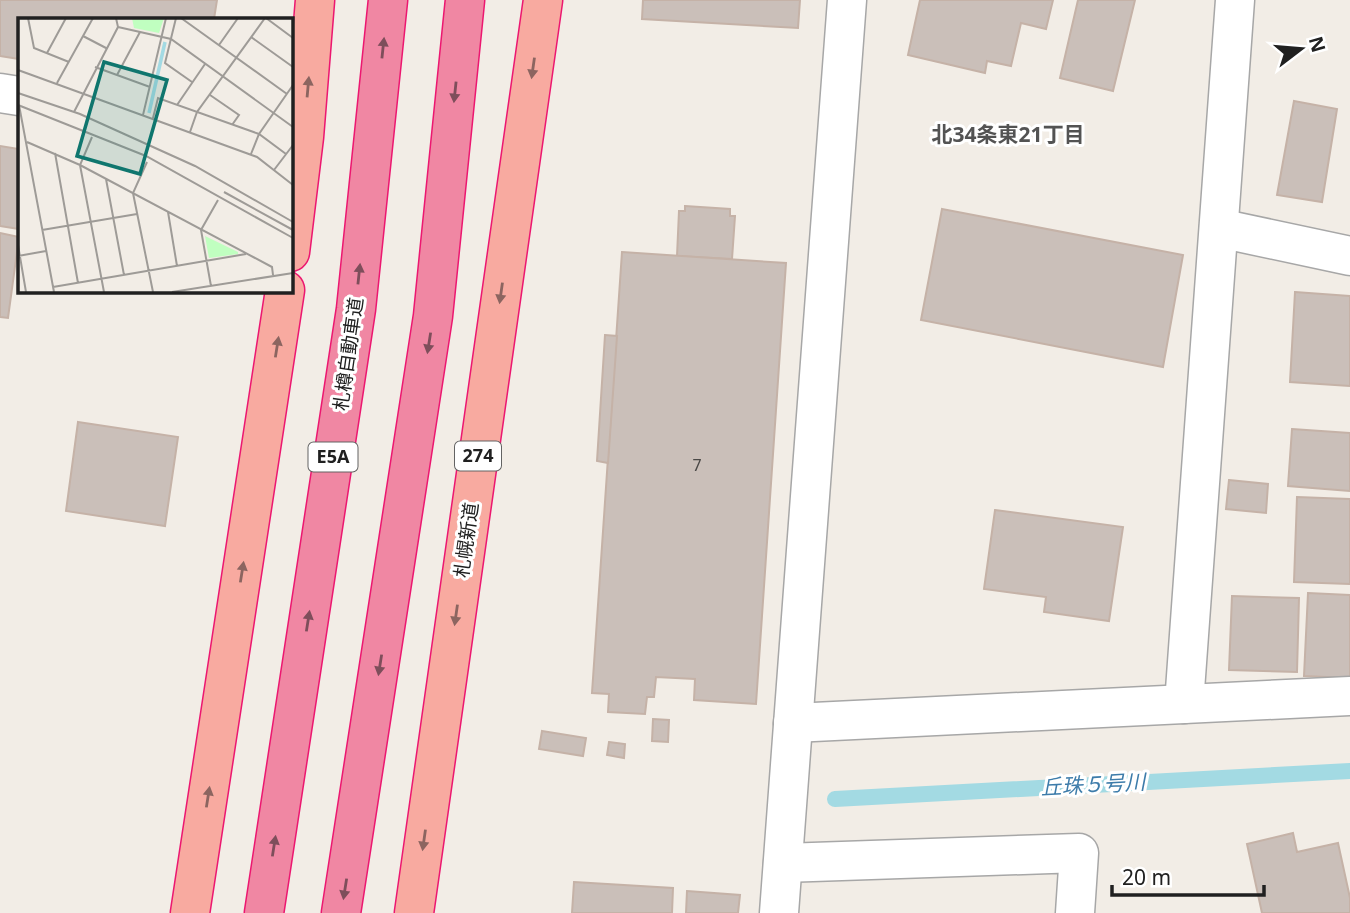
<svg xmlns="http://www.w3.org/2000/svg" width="1350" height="913" font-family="'Noto Sans','Noto Sans JP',sans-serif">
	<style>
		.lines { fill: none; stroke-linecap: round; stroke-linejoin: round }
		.stream { stroke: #a3dae3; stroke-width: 16 }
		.building { fill: #cabfb9; stroke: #c5b2a7; stroke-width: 2 }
		.minor-casing { stroke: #a7a7a7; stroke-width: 41 }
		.trunk-casing { stroke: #ec1770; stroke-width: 41 }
		.motorway-casing { stroke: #ec1770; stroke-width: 41 }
		.minor { stroke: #fff; stroke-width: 38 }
		.trunk { stroke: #f8aaa0; stroke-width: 38 }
		.motorway { stroke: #f087a3; stroke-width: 38 }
		.oneway { fill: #7e4e5b }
		.oneway2 { fill: #8c6560 }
		.labels { text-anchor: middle; stroke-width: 6; stroke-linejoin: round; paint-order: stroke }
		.number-label { font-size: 16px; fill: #4a4846 }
		.shield { fill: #fff; stroke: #636363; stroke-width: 2 }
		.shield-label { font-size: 18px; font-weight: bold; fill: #202020 }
		.street-label { font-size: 19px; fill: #202020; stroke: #fff }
		.neighbourhood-label { font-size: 21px; font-weight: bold; fill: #535353; stroke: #fff }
		.water-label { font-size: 21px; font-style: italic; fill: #3d7caa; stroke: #fff }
		.inset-river { fill: none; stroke: #a3dae3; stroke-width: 3.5 }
		.inset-road { fill: none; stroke: #9e9b97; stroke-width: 2 }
		.view { fill: #0f766e; fill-opacity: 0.15; stroke: #0f766e; stroke-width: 3.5 }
		.inset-edge { fill: none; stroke: #202020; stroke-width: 3.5 }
	</style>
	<rect width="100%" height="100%" fill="#f2ede6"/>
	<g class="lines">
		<path class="stream" d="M835,799l515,-28"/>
	</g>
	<g class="building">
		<path d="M0,0h217l-3,19h-195v40l-19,-3z"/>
		<path d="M643,0h157l-2,28 -156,-9z"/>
		<path d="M920,0h133l-7,29 -25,-6 -10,43 -24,-5 -2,12 -77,-18z"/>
		<path d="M1078,0h57l-22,91 -53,-13z"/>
		<path d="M1294,101l43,8 -15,93 -45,-7z"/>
		<path d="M0,146l19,3v80l-19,-3z"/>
		<path d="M685,206l45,3v7h5l-3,43 -55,-3 2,-45h6z"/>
		<path d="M942,209l241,46 -20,112 -242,-47z"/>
		<path d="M0,233l19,4 -11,81 -8,-1z"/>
		<path d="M622,252l164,11 -30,441 -62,-4 1,-21 -39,-2 -2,20h-7l-2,17 -37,-2 1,-18 -17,-1z"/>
		<path d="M1295,292l55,4v90l-60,-4z"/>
		<path d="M605,335l12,1 -9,127 -11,-2z"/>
		<path d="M78,422l100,15 -13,89 -99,-15z"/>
		<path d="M1292,429l58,4v58l-62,-5z"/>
		<path d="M1229,480l39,4 -2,29 -40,-4z"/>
		<path d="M1297,497l53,2v85l-56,-2z"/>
		<path d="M995,510l128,17 -14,94 -65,-9 2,-15 -62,-8z"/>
		<path d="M1308,593l42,2v83l-46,-2z"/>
		<path d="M1232,596l67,2 -2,74 -68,-2z"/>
		<path d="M653,719l16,1 -1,22 -16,-1z"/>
		<path d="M542,731l44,7 -3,18 -44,-7z"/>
		<path d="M609,742l16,2 -1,14 -17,-3z"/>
		<path d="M1293,833l4,19 41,-9 12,55v15h-88l-15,-69z"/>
		<path d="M574,882l99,6 -1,25h-100z"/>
		<path d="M687,891l53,4 -2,18h-52z"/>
	</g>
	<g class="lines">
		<g class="minor-casing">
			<g id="minor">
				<path d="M0,93l19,3"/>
				<path d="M1219,228l131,28"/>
				<path d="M1184,704l51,-704"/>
				<path d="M793,723l557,-27"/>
				<path d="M783,863l296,-10 -4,60"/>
				<path d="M779,913l68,-913"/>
			</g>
		</g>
		<g class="trunk-casing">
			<g id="trunk">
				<path d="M290,252l14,-115 11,-137"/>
				<path d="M190,913l95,-623"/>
				<path d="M414,913l129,-913"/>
			</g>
		</g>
		<g class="motorway-casing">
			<g id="motorway">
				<path d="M264,913l92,-604 32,-309"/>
				<path d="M341,913l92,-597 32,-316"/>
			</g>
		</g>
		<use href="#minor" class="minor"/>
		<use href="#trunk" class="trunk"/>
		<use href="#motorway" class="motorway"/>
	</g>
	<defs><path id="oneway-solid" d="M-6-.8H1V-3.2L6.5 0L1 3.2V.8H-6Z" transform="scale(1.75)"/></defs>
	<g class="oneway">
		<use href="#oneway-solid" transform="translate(383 48) rotate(-84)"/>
		<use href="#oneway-solid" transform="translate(455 92) rotate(96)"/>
		<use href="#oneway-solid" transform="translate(359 274) rotate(-84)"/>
		<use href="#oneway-solid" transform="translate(429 343) rotate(99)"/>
		<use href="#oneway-solid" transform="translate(308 621) rotate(-81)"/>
		<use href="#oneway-solid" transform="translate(380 665) rotate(99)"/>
		<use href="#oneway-solid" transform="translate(274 846) rotate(-81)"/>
		<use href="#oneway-solid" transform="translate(345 889) rotate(99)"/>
	</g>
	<g class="oneway2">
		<use href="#oneway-solid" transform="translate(533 68) rotate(98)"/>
		<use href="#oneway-solid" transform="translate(308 87) rotate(-85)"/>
		<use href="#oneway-solid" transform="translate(501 293) rotate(98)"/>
		<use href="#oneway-solid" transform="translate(277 347) rotate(-81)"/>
		<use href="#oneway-solid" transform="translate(242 572) rotate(-81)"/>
		<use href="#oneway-solid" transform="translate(456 615) rotate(98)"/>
		<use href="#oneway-solid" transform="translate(208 797) rotate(-81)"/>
		<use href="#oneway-solid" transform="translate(424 840) rotate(98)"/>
	</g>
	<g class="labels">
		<g class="number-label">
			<text x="697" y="471">7</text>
		</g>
		<g class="shield">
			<rect x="455" y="441.5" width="46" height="29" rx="5"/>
			<rect x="308.5" y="442.5" width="49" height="29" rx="5"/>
		</g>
		<g class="shield-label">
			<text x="478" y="462">274</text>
			<text x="333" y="463">E5A</text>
		</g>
		<g class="street-label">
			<text transform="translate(348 354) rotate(-82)" y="7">札樽自動車道</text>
			<text transform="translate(466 540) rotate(-82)" y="7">札幌新道</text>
		</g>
		<g class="neighbourhood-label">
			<text x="1008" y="142">北34条東21丁目</text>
		</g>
		<g class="water-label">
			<text transform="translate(1093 785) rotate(-3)" y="7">丘珠５号川</text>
		</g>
	</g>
	<g transform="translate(18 18)">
		<rect width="275" height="275" fill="#f2ede6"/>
		<path d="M114,0h32l-5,15 -25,-5zM187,218l33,16v2l-29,4z" fill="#c0ffc0"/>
		<path class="inset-river" d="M131,95l16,-71"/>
		<path class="inset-road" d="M10,0l6,30 35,14M158,0l-11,45 27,19M163,0l106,76M248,0l27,20M100,9l53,12 122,88M65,18l23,12M233,19l42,30M201,27l19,-27M29,35l19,-35M77,49l55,20M0,52l239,87 36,28M99,57l23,-43M39,65l36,-65M0,75l62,21 115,52 98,56M192,77l29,20 -7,10M0,87l128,51 147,82M1,87l35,187M159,87l28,-41M56,94l44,-85 -2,-9M125,97l23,-97M135,100l5,-20 101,36 27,20M172,114l7,-20 68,-94M74,119l-12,28 24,127M9,124l53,23 192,102 1,8M37,135l23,130M233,136l8,-20 34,-49M129,144l-14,31 20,99M256,152l19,-25M88,161l18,96M206,174l69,38M150,194l9,54M24,212l95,-16M0,227l8,47M0,238l28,-5M193,268l-10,-56 17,-30M35,269l193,-33M154,274l121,-19"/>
		<path class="view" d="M86,44l63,18 -27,94 -63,-18z"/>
		<rect width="275" height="275" class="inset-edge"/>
	</g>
	<g transform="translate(1301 49) rotate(74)" stroke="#ffffff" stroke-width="5" paint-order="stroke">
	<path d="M0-5L12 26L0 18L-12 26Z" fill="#202020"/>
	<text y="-10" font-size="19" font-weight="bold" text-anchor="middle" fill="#202020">N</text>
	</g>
	<path d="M1112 885v10h152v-10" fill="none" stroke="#202020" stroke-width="3.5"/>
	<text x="1122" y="885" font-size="21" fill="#202020" stroke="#ffffff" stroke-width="5" paint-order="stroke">20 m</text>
</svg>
